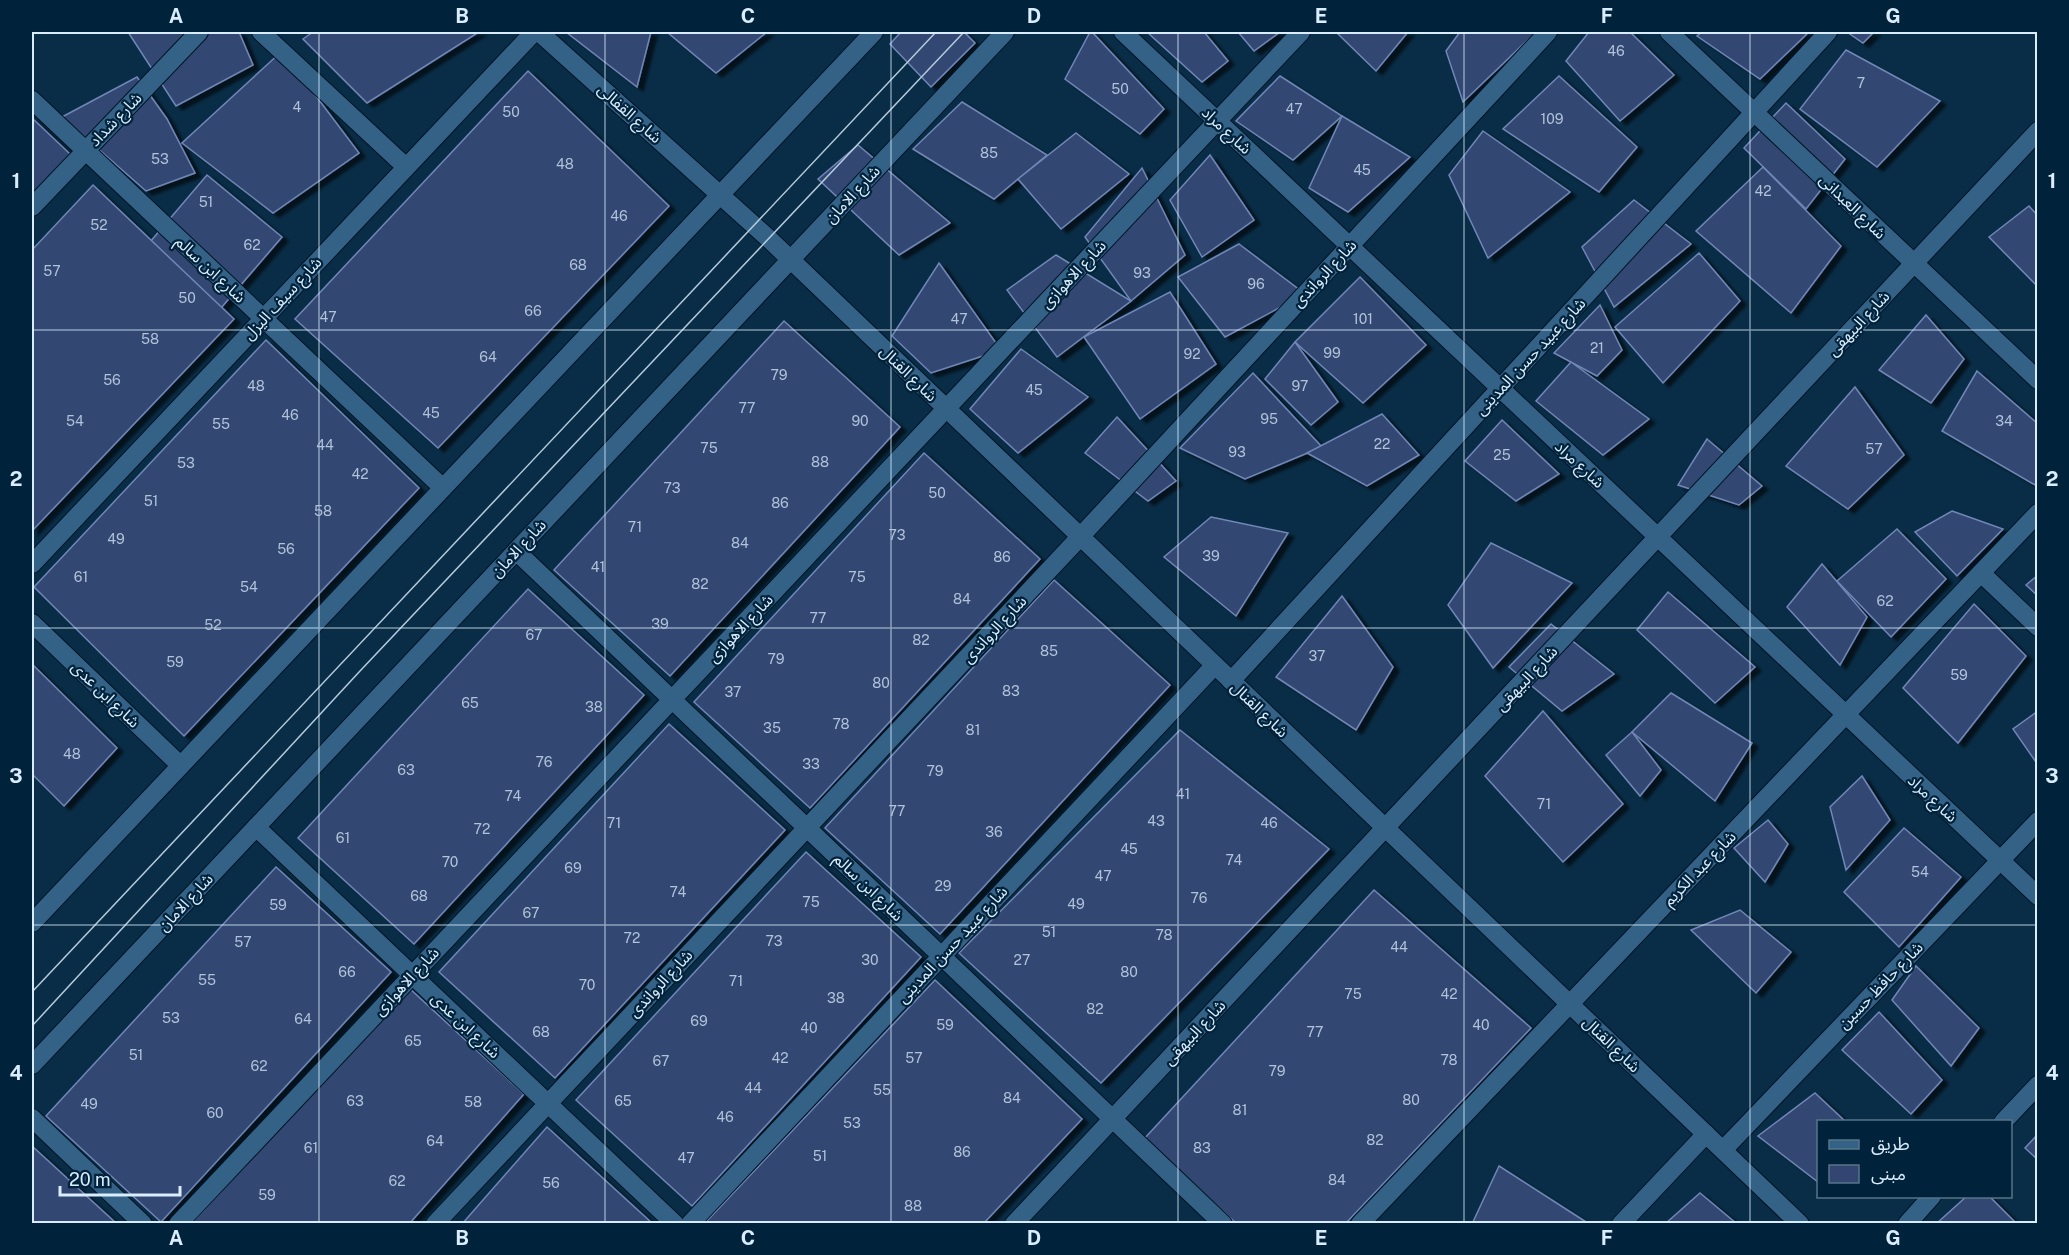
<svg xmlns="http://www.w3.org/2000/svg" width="2069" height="1255" font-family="'Public Sans','Noto Sans Arabic',sans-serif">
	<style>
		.building { fill: #324671; stroke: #7087b7; stroke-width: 1.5; filter: url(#shadow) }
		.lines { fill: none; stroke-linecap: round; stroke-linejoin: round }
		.minor-casing { stroke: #001426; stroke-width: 20 }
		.tertiary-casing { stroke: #001426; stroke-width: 20 }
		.minor { stroke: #346286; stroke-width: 18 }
		.tertiary { stroke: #346286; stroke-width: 18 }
		.tram { stroke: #b5cbdd; stroke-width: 1.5 }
		.grid { fill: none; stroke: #daedfe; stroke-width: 1.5; stroke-opacity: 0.55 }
		.labels { text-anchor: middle; stroke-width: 4.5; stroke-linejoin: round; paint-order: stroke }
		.number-label { font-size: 14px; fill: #b0c3db }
		.street-label { font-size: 16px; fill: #daedfe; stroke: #00233b }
		.neatline { fill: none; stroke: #daedfe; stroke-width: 2 }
		.grid-label { font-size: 20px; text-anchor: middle; font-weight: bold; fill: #daedfe }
	</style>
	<defs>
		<filter id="shadow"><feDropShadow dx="6" dy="4" stdDeviation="1.5" flood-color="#0009"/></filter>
	</defs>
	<rect width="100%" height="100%" fill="#092d46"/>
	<g class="building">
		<path d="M128,32h111l14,33 -77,41z"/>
		<path d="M313,32h166l-112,71 -64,-64z"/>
		<path d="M566,32h85l-14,55z"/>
		<path d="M667,32h100l-51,41z"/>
		<path d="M901,32h63l11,11 -44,44 -41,-43z"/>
		<path d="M1090,32h2l72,77 -24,25 -75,-55z"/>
		<path d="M1147,32h57l24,29 -26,21z"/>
		<path d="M1238,32h42l-26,19z"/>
		<path d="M1336,32h72l-32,39z"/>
		<path d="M1460,32h76l-73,70 -17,-51z"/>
		<path d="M1589,32h41l44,43 -54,46 -54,-60z"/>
		<path d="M1702,32h107l-49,47 -63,-43z"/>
		<path d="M1847,32h27l-11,11z"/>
		<path d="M1846,50l94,51 -63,66 -77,-58z"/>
		<path d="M282,51l77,102 -86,60 -91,-70z"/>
		<path d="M528,71l141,135 -231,242 -143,-129z"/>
		<path d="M1280,76l62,40 -49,44 -57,-39z"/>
		<path d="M1559,76l78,71 -38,45 -96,-63z"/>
		<path d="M137,77l30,42 28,54 -49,18 -84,-74z"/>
		<path d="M962,102l85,53 -53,44 -81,-50z"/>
		<path d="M1786,103l59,56 -39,50 -62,-61z"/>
		<path d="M1342,116l68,41 -62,55 -39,-24z"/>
		<path d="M32,118l38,36 -38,40z"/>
		<path d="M1483,131l87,61 -82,66 -39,-83z"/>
		<path d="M1076,133l53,41 -68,55 -43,-50z"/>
		<path d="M858,145l92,78 -51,32 -81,-76z"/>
		<path d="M1210,155l44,65 -52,37 -32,-57z"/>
		<path d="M1763,167l78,79 -50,67 -95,-82z"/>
		<path d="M1142,168l43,87 -54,46 -46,-64z"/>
		<path d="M207,175l75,62 -61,71 -76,-60z"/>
		<path d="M93,185l141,134 -202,212v-281z"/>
		<path d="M1634,200l57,44 -77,63 -32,-60z"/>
		<path d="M2029,206l9,10v71l-49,-50z"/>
		<path d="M1239,244l66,50 -80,43 -47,-60z"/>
		<path d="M1699,253l41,48 -77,82 -48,-56z"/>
		<path d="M1056,255l75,46 -74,56 -50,-67z"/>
		<path d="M939,263l62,87 -70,23 -39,-37z"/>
		<path d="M1360,277l66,68 -63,58 -68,-61z"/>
		<path d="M1170,292l46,72 -76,55 -56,-82z"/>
		<path d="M1600,305l22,45 -25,26 -43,-23z"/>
		<path d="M1926,315l38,44 -33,44 -52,-33z"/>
		<path d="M784,321l116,106 -230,249 -116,-106z"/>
		<path d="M266,340l153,148 -235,248 -150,-149z"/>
		<path d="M1295,342l43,60 -27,23 -46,-46z"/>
		<path d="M1021,349l67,48 -70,56 -48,-44z"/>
		<path d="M1571,362l78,57 -46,36 -67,-54z"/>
		<path d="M1977,371l61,53 -1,62 -95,-55z"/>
		<path d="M1253,373l69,74 -77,32 -65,-31z"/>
		<path d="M1855,387l49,68 -56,54 -62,-43z"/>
		<path d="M1382,414l37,41 -52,31 -60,-33z"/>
		<path d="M1117,417l59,64 -28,20 -63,-48z"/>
		<path d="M1502,420l57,54 -43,27 -51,-40z"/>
		<path d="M1707,439l55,47 -23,19 -61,-20z"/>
		<path d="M924,453l116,106 -230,249 -116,-106z"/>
		<path d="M1952,511l51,18 -46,47 -42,-44z"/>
		<path d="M1211,517l77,16 -52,83 -72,-59z"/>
		<path d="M1897,529l49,50 -55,58 -54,-56z"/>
		<path d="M1491,543l81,40 -79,85 -45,-63z"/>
		<path d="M1822,564l45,53 -27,48 -53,-58z"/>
		<path d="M2038,575v21l-12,-11z"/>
		<path d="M1054,580l116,105 -230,249 -115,-106z"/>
		<path d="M528,589l116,106 -230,249 -116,-106z"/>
		<path d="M1668,592l87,75 -40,36 -78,-73z"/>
		<path d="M1342,596l51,71 -37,63 -80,-53z"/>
		<path d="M1974,604l52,52 -68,87 -55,-55z"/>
		<path d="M1551,624l63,50 -52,37 -53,-44z"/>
		<path d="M32,664l85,84 -53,58 -32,-32z"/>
		<path d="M1671,693l81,50 -37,58 -83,-69z"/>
		<path d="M1543,711l80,93 -60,58 -78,-86z"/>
		<path d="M2038,711v54l-25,-36z"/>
		<path d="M669,724l116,106 -230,248 -116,-106z"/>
		<path d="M1180,730l149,119 -228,234 -142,-130z"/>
		<path d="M1632,732l29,38 -21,26 -34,-41z"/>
		<path d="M1862,776l28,44 -44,50 -16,-63z"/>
		<path d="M1768,820l20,24 -23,38 -31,-34z"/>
		<path d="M1904,828l57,49 -62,70 -55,-55z"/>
		<path d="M806,852l115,105 -229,249 -116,-106z"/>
		<path d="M276,867l115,105 -230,250 -115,-106z"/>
		<path d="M1374,890l157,138 -186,196h-108l-93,-85z"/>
		<path d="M1740,910l51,42 -35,41 -65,-63z"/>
		<path d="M1916,966l63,62 -28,38 -59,-66z"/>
		<path d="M935,980l147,139 -99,105h-279z"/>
		<path d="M409,988l115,106 -115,130h-218z"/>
		<path d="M1879,1012l63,68 -31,34 -69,-64z"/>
		<path d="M1815,1093l31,29h-28v60l-60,-46z"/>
		<path d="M547,1127l106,97h-191z"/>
		<path d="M2038,1134v26l-13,-12z"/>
		<path d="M32,1146l85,78h-85z"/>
		<path d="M1499,1166l87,56 -2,2h-112z"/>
		<path d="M1700,1193l37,31h-72z"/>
		<path d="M1967,1196h22l28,28h-81z"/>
	</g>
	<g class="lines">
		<g class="minor-casing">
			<g id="minor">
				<path d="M261,32l145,135"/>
				<path d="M539,32l229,206 1032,986"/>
				<path d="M1123,32l915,864"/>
				<path d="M1669,32l369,348"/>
				<path d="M32,100l411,388"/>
				<path d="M32,207l167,-175"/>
				<path d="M516,551l707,673"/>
				<path d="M32,564l502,-532"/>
				<path d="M1981,573l57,54"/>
				<path d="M32,623l148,142"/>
				<path d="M1231,681l597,-649"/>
				<path d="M256,827l419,397"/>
				<path d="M32,1118l111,106"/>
				<path d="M2003,1122l35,-37"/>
				<path d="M1723,1150l315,-329"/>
				<path d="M178,1224l1123,-1192"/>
				<path d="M435,1224l645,-687 468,-505"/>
				<path d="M690,1224l525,-559"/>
				<path d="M1014,1224l1024,-1093"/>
				<path d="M1360,1224l678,-711"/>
				<path d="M1621,1224l85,-90"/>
				<path d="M1907,1224l25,-28"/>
			</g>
		</g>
		<g class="tertiary-casing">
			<g id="tertiary">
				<path d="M32,923l842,-891"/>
				<path d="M32,1065l973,-1033"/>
			</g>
		</g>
		<use href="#minor" class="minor"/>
		<use href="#tertiary" class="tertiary"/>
		<g class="tram">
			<path d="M32,992l904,-960"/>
			<path d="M32,1026l328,-355 604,-639"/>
		</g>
	</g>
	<path class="grid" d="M319,32v1192M605,32v1192M891,32v1192M1178,32v1192M1464,32v1192M1750,32v1192M32,330h2006M32,628h2006M32,925h2006"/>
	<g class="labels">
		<g class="number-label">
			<text x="1616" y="56">46</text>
			<text x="1861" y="88">7</text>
			<text x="1120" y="94">50</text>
			<text x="297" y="112">4</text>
			<text x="1294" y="114">47</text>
			<text x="511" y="117">50</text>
			<text x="1552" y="124">109</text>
			<text x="989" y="158">85</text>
			<text x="160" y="164">53</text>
			<text x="565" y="169">48</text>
			<text x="1362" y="175">45</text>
			<text x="1763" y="196">42</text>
			<text x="206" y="207">51</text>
			<text x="619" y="221">46</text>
			<text x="99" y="230">52</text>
			<text x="252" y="250">62</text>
			<text x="578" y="270">68</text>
			<text x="52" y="276">57</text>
			<text x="1142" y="278">93</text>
			<text x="1256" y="289">96</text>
			<text x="187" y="303">50</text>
			<text x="533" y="316">66</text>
			<text x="328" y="322">47</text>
			<text x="959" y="324">47</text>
			<text x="1363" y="324">101</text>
			<text x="150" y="344">58</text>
			<text x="1597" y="353">21</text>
			<text x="1332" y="358">99</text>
			<text x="1192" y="359">92</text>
			<text x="488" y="362">64</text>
			<text x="779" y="380">79</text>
			<text x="112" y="385">56</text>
			<text x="256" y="391">48</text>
			<text x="1300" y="391">97</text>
			<text x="1034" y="395">45</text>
			<text x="747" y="413">77</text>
			<text x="431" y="418">45</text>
			<text x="290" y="420">46</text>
			<text x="1269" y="424">95</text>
			<text x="75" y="426">54</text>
			<text x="860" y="426">90</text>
			<text x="2004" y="426">34</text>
			<text x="221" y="429">55</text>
			<text x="1382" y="449">22</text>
			<text x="325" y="450">44</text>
			<text x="709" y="453">75</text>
			<text x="1874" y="454">57</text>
			<text x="1237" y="457">93</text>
			<text x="1502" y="460">25</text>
			<text x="820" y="467">88</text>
			<text x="186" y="468">53</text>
			<text x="360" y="479">42</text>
			<text x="672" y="493">73</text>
			<text x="937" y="498">50</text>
			<text x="151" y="506">51</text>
			<text x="780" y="508">86</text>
			<text x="323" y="516">58</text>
			<text x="635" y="532">71</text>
			<text x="897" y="540">73</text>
			<text x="116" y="544">49</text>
			<text x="740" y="548">84</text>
			<text x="286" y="554">56</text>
			<text x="1211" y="561">39</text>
			<text x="1002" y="562">86</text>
			<text x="598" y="572">41</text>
			<text x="81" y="582">61</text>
			<text x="857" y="582">75</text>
			<text x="700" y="589">82</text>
			<text x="249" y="592">54</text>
			<text x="962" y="604">84</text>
			<text x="1885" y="606">62</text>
			<text x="818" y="623">77</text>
			<text x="660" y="629">39</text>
			<text x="213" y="630">52</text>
			<text x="534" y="640">67</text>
			<text x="921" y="645">82</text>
			<text x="1049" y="656">85</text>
			<text x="1317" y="661">37</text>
			<text x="776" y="664">79</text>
			<text x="175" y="667">59</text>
			<text x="1959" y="680">59</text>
			<text x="881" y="688">80</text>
			<text x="1011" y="696">83</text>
			<text x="733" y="697">37</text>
			<text x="470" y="708">65</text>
			<text x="594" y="712">38</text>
			<text x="841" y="729">78</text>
			<text x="772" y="733">35</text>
			<text x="973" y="735">81</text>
			<text x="72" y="759">48</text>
			<text x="544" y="767">76</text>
			<text x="811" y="769">33</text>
			<text x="406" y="775">63</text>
			<text x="935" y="776">79</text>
			<text x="1183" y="799">41</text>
			<text x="513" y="801">74</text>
			<text x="1544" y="809">71</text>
			<text x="897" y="816">77</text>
			<text x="1156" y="826">43</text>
			<text x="614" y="828">71</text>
			<text x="1269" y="828">46</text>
			<text x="482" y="834">72</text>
			<text x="994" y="837">36</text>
			<text x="343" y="843">61</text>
			<text x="1129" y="854">45</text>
			<text x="1234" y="865">74</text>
			<text x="450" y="867">70</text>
			<text x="573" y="873">69</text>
			<text x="1920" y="877">54</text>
			<text x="1103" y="881">47</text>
			<text x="943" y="891">29</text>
			<text x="678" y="897">74</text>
			<text x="419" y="901">68</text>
			<text x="1199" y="903">76</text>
			<text x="811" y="907">75</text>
			<text x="1076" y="909">49</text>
			<text x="278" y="910">59</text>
			<text x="531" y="918">67</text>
			<text x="1049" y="937">51</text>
			<text x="1164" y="940">78</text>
			<text x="632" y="943">72</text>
			<text x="774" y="946">73</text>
			<text x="243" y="947">57</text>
			<text x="1399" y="952">44</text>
			<text x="870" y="965">30</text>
			<text x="1022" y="965">27</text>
			<text x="347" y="977">66</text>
			<text x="1129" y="977">80</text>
			<text x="207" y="985">55</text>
			<text x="736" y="986">71</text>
			<text x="587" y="990">70</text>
			<text x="1353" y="999">75</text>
			<text x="1449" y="999">42</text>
			<text x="836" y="1003">38</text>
			<text x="1095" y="1014">82</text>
			<text x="171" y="1023">53</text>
			<text x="303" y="1024">64</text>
			<text x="699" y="1026">69</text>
			<text x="945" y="1030">59</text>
			<text x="1481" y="1030">40</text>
			<text x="809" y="1033">40</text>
			<text x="541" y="1037">68</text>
			<text x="1315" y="1037">77</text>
			<text x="413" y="1046">65</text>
			<text x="136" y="1060">51</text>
			<text x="780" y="1063">42</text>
			<text x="914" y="1063">57</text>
			<text x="1449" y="1065">78</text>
			<text x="661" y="1066">67</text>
			<text x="259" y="1071">62</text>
			<text x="1277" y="1076">79</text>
			<text x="753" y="1093">44</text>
			<text x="882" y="1095">55</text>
			<text x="1012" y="1103">84</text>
			<text x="1411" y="1105">80</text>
			<text x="355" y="1106">63</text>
			<text x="623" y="1106">65</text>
			<text x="473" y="1107">58</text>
			<text x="89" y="1109">49</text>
			<text x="1240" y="1115">81</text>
			<text x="215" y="1118">60</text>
			<text x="725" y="1122">46</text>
			<text x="852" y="1128">53</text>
			<text x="1375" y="1145">82</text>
			<text x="435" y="1146">64</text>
			<text x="311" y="1153">61</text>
			<text x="1202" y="1153">83</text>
			<text x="962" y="1157">86</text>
			<text x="820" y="1161">51</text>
			<text x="686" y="1163">47</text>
			<text x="1337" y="1185">84</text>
			<text x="397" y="1186">62</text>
			<text x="551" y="1188">56</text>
			<text x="267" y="1200">59</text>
			<text x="913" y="1211">88</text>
		</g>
		<g class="street-label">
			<text transform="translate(630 113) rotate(42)" y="6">شارع القفالى</text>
			<text transform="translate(115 119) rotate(-46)" y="6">شارع شداد</text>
			<text transform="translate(1227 130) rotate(43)" y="6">شارع مراد</text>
			<text transform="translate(852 194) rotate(-47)" y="6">شارع الامان</text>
			<text transform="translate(1853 206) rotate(44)" y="6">شارع العبدانى</text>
			<text transform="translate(211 269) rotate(43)" y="6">شارع ابن سالم</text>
			<text transform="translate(1324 273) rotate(-47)" y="6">شارع الرواندى</text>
			<text transform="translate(1073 274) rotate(-47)" y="6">شارع الاهوازى</text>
			<text transform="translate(282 298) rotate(-47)" y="6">شارع سيف اليزل</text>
			<text transform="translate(1858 323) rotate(-47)" y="6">شارع البيهقى</text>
			<text transform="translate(1530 356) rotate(-47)" y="6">شارع عبيد حسن المدينى</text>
			<text transform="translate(909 373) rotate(44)" y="6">شارع القنال</text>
			<text transform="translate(1580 464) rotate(43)" y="6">شارع مراد</text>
			<text transform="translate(518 548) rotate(-47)" y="6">شارع الامان</text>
			<text transform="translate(740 628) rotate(-47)" y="6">شارع الاهوازى</text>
			<text transform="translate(994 629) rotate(-47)" y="6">شارع الرواندى</text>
			<text transform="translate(1526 678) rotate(-47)" y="6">شارع البيهقى</text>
			<text transform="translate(106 694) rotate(44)" y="6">شارع ابن عدى</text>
			<text transform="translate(1260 709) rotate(44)" y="6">شارع القنال</text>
			<text transform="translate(1933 798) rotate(43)" y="6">شارع مراد</text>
			<text transform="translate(1699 868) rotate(-46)" y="6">شارع عبد الكريم</text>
			<text transform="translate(869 887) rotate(44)" y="6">شارع ابن سالم</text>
			<text transform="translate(185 902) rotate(-47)" y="6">شارع الامان</text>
			<text transform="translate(952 944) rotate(-47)" y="6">شارع عبيد حسن المدينى</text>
			<text transform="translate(406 981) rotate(-47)" y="6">شارع الاهوازى</text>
			<text transform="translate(660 983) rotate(-47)" y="6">شارع الرواندى</text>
			<text transform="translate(1880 985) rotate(-46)" y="6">شارع حافظ حسين</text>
			<text transform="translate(466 1025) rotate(43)" y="6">شارع ابن عدى</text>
			<text transform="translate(1194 1032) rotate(-47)" y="6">شارع البيهقى</text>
			<text transform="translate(1612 1044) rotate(44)" y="6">شارع القنال</text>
		</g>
	</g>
	<rect width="2069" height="1255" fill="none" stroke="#00233b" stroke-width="66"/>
	<rect x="1817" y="1120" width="195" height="78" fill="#00233b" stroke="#577489" stroke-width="1.5"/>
	<rect x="1829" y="1140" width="30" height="9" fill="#346286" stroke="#577489" stroke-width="1.5"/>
	<text x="1871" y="1150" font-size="18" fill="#daedfe">طريق</text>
	<rect x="1829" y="1165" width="30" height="18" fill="#324671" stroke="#577489" stroke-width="1.5"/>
	<text x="1871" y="1180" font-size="18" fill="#daedfe">مبنى</text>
	<path d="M60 1186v9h120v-9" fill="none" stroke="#daedfe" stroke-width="3"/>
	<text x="69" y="1186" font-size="18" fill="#daedfe" stroke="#00233b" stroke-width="4.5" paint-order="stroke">20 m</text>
	<rect x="33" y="33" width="2003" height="1189" class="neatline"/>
	<g class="grid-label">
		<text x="176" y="23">A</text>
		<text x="462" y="23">B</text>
		<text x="748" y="23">C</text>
		<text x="1034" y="23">D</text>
		<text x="1321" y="23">E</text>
		<text x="1607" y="23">F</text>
		<text x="1893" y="23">G</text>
		<text x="16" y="188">1</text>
		<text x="2052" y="188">1</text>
		<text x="16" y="486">2</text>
		<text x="2052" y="486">2</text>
		<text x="16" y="783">3</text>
		<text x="2052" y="783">3</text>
		<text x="16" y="1080">4</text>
		<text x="2052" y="1080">4</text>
		<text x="176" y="1245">A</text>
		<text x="462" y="1245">B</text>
		<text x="748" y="1245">C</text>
		<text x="1034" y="1245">D</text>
		<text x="1321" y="1245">E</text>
		<text x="1607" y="1245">F</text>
		<text x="1893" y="1245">G</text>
	</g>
</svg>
